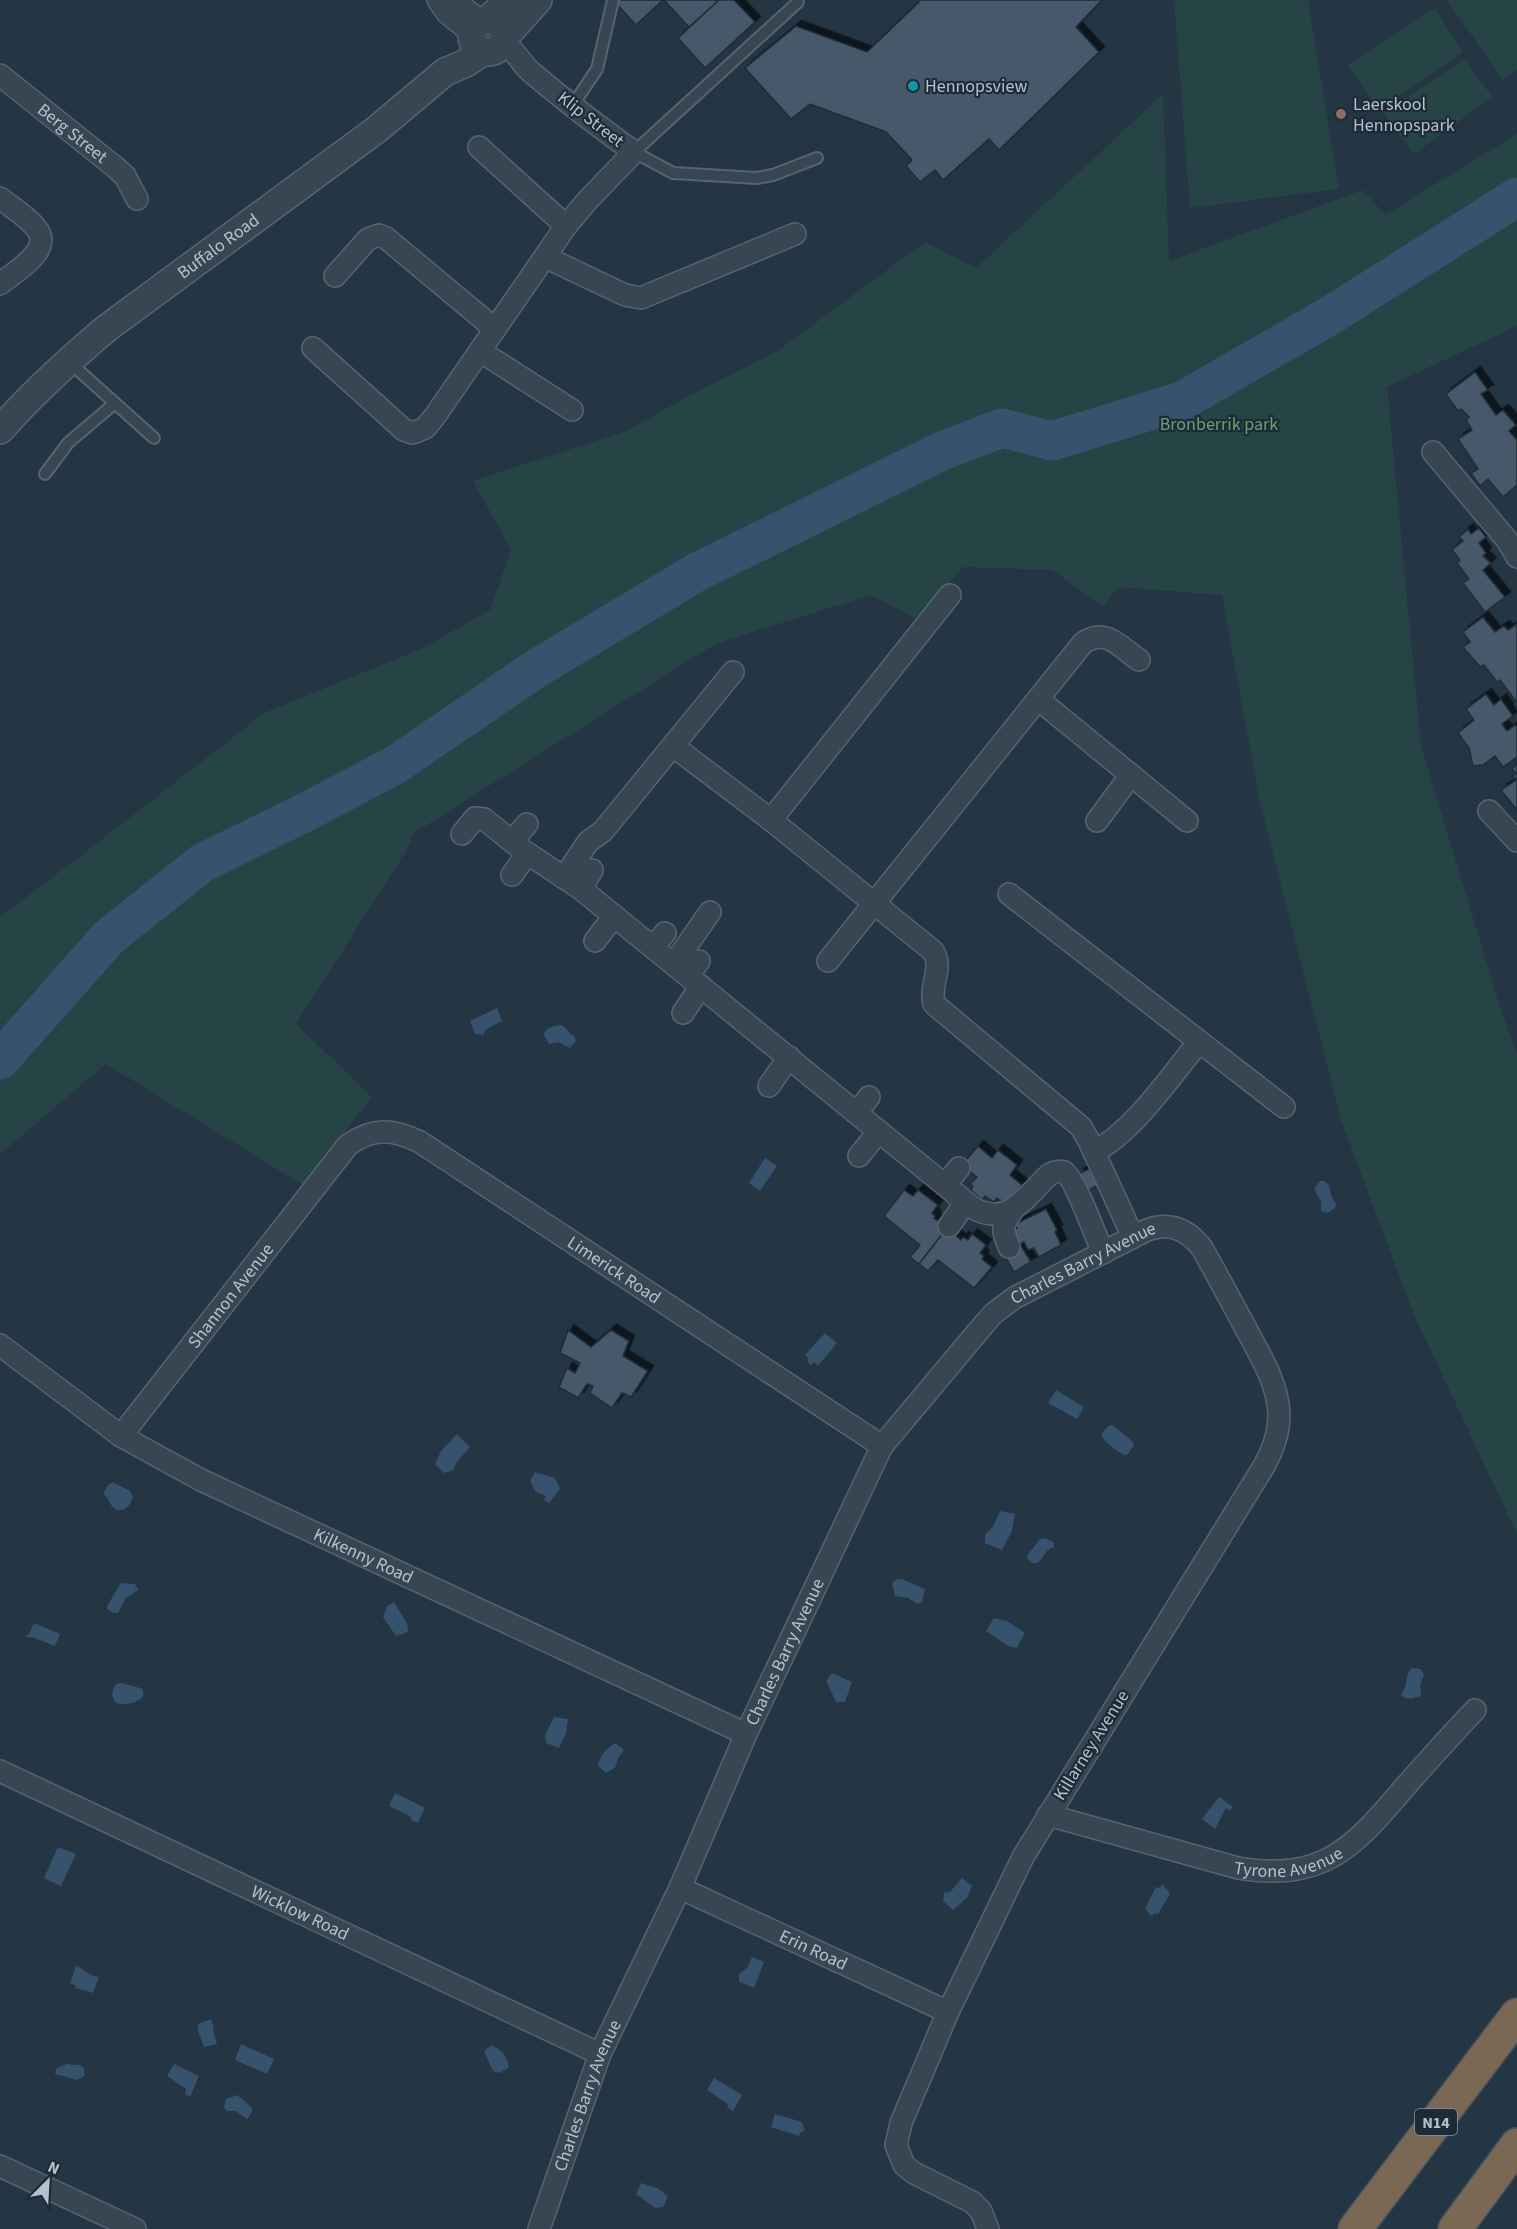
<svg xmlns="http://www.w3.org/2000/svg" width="1517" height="2229" font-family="'Source Sans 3',sans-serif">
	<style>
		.green { fill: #264445 }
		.water { fill: #36526c }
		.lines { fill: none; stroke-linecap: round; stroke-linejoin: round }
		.river { stroke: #36526c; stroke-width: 39 }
		.building { fill: #47596a; stroke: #1f2d3a; stroke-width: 1.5; filter: url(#shadow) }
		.service-casing { stroke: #576470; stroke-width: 14 }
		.minor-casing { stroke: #576470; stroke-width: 24 }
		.tertiary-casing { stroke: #576470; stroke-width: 30 }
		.motorway-casing { stroke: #43515d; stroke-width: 36 }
		.service { stroke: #384653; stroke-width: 10 }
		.minor { stroke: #384653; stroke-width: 21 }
		.tertiary { stroke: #384653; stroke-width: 27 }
		.motorway { stroke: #7a6855; stroke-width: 33 }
		.culture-dot { fill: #0f9aa8; stroke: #1d2b39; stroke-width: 2 }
		.education-dot { fill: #8d6e63; stroke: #1d2b39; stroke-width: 2 }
		.labels { text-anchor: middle; stroke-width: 4.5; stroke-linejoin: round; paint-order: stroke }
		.shield { fill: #1d2b39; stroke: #8894a1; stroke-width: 1.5 }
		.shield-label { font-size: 16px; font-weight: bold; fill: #b6c1cd }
		.poi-label { font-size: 18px; fill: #b6c1cd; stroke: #1d2b39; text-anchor: start }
		.street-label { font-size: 18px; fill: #b6c1cd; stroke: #1d2b39 }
		.park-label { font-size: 18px; fill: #6aa071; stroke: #1d2b39 }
	</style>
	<defs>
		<filter id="shadow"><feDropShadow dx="5.5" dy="-5.5" stdDeviation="0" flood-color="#0009"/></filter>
	</defs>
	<rect width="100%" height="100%" fill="#243544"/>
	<g class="green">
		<path d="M1174,0h134l31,189 -149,19z"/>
		<path d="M1447,0h70v70l-14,10z"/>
		<path d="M1435,8l28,44 -84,58 -31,-44z"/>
		<path d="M1465,59l27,38 -78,57 -30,-41z"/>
		<path d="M1163,94l6,167 194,-71 22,25 132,-81v192l-130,61 34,359 80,264 16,44v480l-103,-219 -73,-195 -81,-317 -38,-208 -104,-8 -14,20 -52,-37 -89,-3 -46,52 -46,-24 -156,49 -301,189 -8,18 -110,173 76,73 -69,88 -197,-121 -106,90v-237l87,-66 177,-138 157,-64 69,-39 21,-60 -38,-69 153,-50 61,-34 89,-45 149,-110 51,26z"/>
	</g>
	<g class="water">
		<path d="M497,1008l5,13 -15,8 -4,6 -8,-1 -5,-13z"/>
		<path d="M561,1025c7,3 7,9 13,11l2,5 -6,7 -12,-6 -9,2 -6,-10c4,-7 10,-8 18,-9z"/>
		<path d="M765,1158l12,8 -17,25 -11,-8z"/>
		<path d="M1320,1181h4l5,4 2,10 5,9 -1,4 -8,5 -6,-2v-9l-7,-13z"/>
		<path d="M825,1333l12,10 -19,23 -4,-4 -3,3 -4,-3 2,-3 -4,-4z"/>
		<path d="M1056,1390l28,17 -7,12 -29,-16z"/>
		<path d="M1113,1425l20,17 1,3 -6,9 -4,1c-8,-5 -19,-12 -23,-20l7,-9z"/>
		<path d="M457,1434l13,13 -14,16 -2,7 -10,3 -9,-9 6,-13z"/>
		<path d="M535,1472l20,6 5,11 -11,14 -5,-3 2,-4 -11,-5 -5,-10z"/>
		<path d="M113,1482l17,9 3,6c-2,9 -13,19 -21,9 -4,-5 -3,-8 -9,-12l5,-9z"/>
		<path d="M1000,1511l15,3 -3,17 -10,19 -17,-7v-9l8,-7z"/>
		<path d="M1044,1538l10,4v5l-6,3 -10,13h-6l-6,-6 14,-18z"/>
		<path d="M902,1579l23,10 -3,13 -4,2 -10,-6 -13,-2 -3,-12 3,-4z"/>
		<path d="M121,1583l14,1 3,6 -13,9 -7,14h-5l-6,-4v-3z"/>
		<path d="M394,1602l13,21 1,9 -12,4 -13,-19 4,-11z"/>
		<path d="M994,1618l13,3 18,12 -8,15 -9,-2 -22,-15z"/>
		<path d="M34,1623l26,11 -5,12 -23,-9 -5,1 -1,-2 3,-2z"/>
		<path d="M1412,1668l9,1 3,6 -4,10 1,11 -10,3 -8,-2 -2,-3c8,-9 3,-20 11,-26z"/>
		<path d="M832,1673l20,9 -7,20h-9l-10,-21z"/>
		<path d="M122,1683l21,6v8c-6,6 -19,9 -27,6 -5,-7 -5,-12 0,-19z"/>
		<path d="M554,1717l14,2 -2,14 -7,15 -13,-5 -1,-8z"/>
		<path d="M615,1743l9,7 -6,8 -3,10 -9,5 -8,-7c2,-11 8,-17 17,-23z"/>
		<path d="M395,1793l30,15 -7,15 -6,-2 -2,-5 -21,-10z"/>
		<path d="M1219,1797l14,10 -3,4 -4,-3 -11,21 -13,-10z"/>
		<path d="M58,1847l18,7 -15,32 -17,-8z"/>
		<path d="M962,1878l10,8 -5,12 -14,12 -10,-9 1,-8 6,-1z"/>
		<path d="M1163,1884l7,10 -12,20 -2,-1 -5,3 -6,-8 11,-21 3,1z"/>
		<path d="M752,1957l12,5 -10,26 -15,-6v-8l8,-6z"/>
		<path d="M76,1966c9,3 12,10 23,11l-6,16 -18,-5 1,-2 -6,-3z"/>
		<path d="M211,2019l3,8 -1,3 4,14 -13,3 -6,-16v-7z"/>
		<path d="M241,2044l33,15 -7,15 -32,-14z"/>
		<path d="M492,2045c10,6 16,11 17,23l-10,5 -6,-2 -9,-20z"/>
		<path d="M67,2064l13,1 4,3 1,8 -8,4 -22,-6 2,-6z"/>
		<path d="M174,2064l25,12 -9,21 -5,-3 1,-5 -19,-13z"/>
		<path d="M714,2078l28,17 -9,16 -6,-4 1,-3 -21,-14z"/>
		<path d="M238,2095l14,13v4l-5,7 -11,-8h-9l-3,-3 2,-9z"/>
		<path d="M775,2114l27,8 3,8 -5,3 -1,3 -28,-9z"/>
		<path d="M641,2183l16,5 11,8 -5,11 -8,1 -19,-14z"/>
	</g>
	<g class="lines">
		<path class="river" d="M0,1060l109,-123 93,-74 104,-51 89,-47 142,-97 160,-96 247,-122 58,-22 50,13 130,-40 149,-86 186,-118"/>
	</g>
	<g class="building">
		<path d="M613,0h50l-27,25z"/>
		<path d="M664,0h51l2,2 -28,25z"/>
		<path d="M719,0h15l21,22 -50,46 -27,-30z"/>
		<path d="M918,0h184l-26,27 23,25 -100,98 -10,-11 -46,41 -8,-10 -15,12 -14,-16 6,-6 -26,-28 -76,-28 -19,15 -46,-51 51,-42 71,26 52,-50z"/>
		<path d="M1475,372l13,18 -7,4 15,21 7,-5 13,15 -7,6 8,9v47l-1,-1 -13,11 -15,-18 -8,7 -9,-13 7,-4 -20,-30 14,-9 -6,-10 3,-3 -8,-8 -3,2 -12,-17z"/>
		<path d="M1479,528l7,9 -7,6 7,10 -3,3 8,7 -8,7 22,27 -20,15 -22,-29 6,-4 -12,-16 3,-3 -8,-10 11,-9 -4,-4 9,-8 3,5z"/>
		<path d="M1483,617l12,15 9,-6 4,4 9,-6v85l-3,-5 2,-3 -16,-21 -3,2 -13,-17 -4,2 -17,-20 7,-5 -7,-10z"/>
		<path d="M1486,694l8,11 7,-6 12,17 -11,8 5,7 8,-6 2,2v30l-14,10 -8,-11 -12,9 -10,1 -4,-18 -11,-15 16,-13 -8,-11z"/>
		<path d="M1517,764v46l-16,-20 15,-10 -3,-4 3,-3 -4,-4z"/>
		<path d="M978,1146l14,12 6,-8 19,15 -7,10 12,10 -16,20 -9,-7 -3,4 -9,-6 -3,4 -11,-10 2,-4 -3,-2 7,-7 -15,-12z"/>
		<path d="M1089,1169l9,16 -11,6 -9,-17z"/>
		<path d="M904,1190l9,6 5,-6 20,15 -6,8 3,3 -1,2 13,10 -28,36 -9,-7 10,-12 -36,-29z"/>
		<path d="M1046,1209l11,21 -2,2 6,13 -22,12 -5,-9 -6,2 -4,-8 -4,2 -8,-14 5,-2 -2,-4z"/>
		<path d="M947,1228l14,12 2,-3 5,3 4,-6 14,11 -6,8 4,3 -2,3 10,8 -18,21 -36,-28 -10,11 -9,-7z"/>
		<path d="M1020,1244l11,18 -17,10 -12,-21z"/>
		<path d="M568,1330l23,17 20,-17 18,11 -6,15 25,15 -17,26 -9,-4 -10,15 -22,-15 3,-7 -6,-2 -9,14 -19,-11 8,-19 8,5 5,-10 -20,-10z"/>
	</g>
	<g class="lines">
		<g class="service-casing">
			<g id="service">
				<path d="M798,2l-164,150 39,21 84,5 16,-3 44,-17"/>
				<path d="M573,105l24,-36 16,-69"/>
				<path d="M68,361l86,77"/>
				<path d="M45,474l23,-31 47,-40"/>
			</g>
		</g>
		<g class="minor-casing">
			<g id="minor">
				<path d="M438,0l9,13 25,20"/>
				<path d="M453,0l28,21"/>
				<path id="s1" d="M0,75l115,92 10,9 12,23"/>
				<path d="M479,147l87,79"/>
				<path d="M0,198c11,9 27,18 36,30 19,22 -22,44 -36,56"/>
				<path d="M545,257l80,38 16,3 154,-64"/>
				<path d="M335,276l33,-37 11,-4 7,3 109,91"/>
				<path d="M313,348l91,82 9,3 12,-5 10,-12 131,-190 21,-25 47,-49c-35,-25 -70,-52 -103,-80 -10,-9 -16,-22 -28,-30"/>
				<path d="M480,351l92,59"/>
				<path d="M1433,452l74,88 10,17"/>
				<path d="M1038,699l149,122"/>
				<path d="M673,746l98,74 162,131c11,16 -4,34 1,53l147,123 8,14 44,96"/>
				<path d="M1489,811l28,30"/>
				<path d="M771,820l179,-225"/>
				<path d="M1097,821l34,-46"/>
				<path d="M462,834l13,-16 9,1 40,32 57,38 392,319c37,20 52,-12 77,-34 4,-2 9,-4 14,-2 10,5 33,67 39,81"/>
				<path d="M512,841l15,-17"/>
				<path d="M512,875l15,-21"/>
				<path d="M564,878l24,-36 15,-11 130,-159"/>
				<path d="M581,889l11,-19"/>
				<path d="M1009,894l275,213"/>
				<path d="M595,941l19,-25"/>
				<path d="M653,947l12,-14"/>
				<path d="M828,961l255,-318c23,-16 37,4 56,17"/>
				<path d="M674,964l36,-52"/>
				<path d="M688,975l11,-14"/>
				<path d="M683,1013l18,-27"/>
				<path d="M769,1086l20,-29"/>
				<path d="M856,1113l13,-16"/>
				<path d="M1094,1152c41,-22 75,-74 105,-110"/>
				<path d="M859,1156l20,-25"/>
				<path d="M945,1185l14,-17"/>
				<path d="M949,1226l17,-24"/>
				<path d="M1009,1247c-7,-18 -8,-21 4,-37"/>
				<path id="s2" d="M0,1345l121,91 80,44 545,254"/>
				<path id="s3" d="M121,1436l227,-291c26,-18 44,-16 72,-3l462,304"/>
				<path id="s4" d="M0,1771l600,283"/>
				<path id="s5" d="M1048,1815l190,53c85,14 115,-20 166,-80 23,-26 47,-53 71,-78"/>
				<path id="s6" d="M680,1888l268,124"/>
				<path d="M0,2166l135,63"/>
				<path id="s7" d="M539,2229l61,-175 80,-166 66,-154 136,-288 98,-117 13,-15 21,-16 133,-68c22,-8 40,-1 55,18 14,25 28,51 42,77 14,27 34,57 35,89 0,20 -6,35 -15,52l-241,391 -75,155 -47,111 -5,22 8,20 10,8 58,29 9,9 7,18"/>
			</g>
		</g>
		<g class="tertiary-casing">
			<g id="tertiary">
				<circle cx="488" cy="36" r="16"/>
				<path d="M487,20l23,-20"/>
				<path d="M504,38l34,-38"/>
				<path id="s8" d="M0,430c33,-37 69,-70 107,-102l269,-198 69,-58 21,-9 17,-11"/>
			</g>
		</g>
		<g class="motorway-casing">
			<g id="motorway">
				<path d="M1355,2229l162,-214"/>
				<path d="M1455,2229l62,-84"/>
			</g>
		</g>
		<use href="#service" class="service"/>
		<use href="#minor" class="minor"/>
		<use href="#tertiary" class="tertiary"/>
		<use href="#motorway" class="motorway"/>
	</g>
	<circle class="culture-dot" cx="913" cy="86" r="6"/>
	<circle class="education-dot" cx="1341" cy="114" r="6"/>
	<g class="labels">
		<rect class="shield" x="1415" y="2109" width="42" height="26" rx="4.5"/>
		<g class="shield-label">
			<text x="1436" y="2128">N14</text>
		</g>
		<g class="poi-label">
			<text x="925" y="92">Hennopsview</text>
			<text x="1353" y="110">Laerskool<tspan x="1353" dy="21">Hennopspark</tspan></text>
		</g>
		<g class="street-label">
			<text transform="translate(591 119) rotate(38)" y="6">Klip Street</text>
			<text dy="6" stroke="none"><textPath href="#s1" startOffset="93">Berg Street</textPath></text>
			<text dy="6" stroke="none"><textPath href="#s8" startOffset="286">Buffalo Road</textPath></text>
			<text dy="6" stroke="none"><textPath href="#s7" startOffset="1132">Charles Barry Avenue</textPath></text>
			<text dy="6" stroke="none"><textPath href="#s3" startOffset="678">Limerick Road</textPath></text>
			<text dy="6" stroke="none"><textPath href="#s3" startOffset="178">Shannon Avenue</textPath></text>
			<text dy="6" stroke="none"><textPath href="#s2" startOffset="422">Kilkenny Road</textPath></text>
			<text dy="6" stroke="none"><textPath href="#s7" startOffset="628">Charles Barry Avenue</textPath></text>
			<text transform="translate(1091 1745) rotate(-58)" y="6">Killarney Avenue</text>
			<text dy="6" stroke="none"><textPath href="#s5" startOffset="249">Tyrone Avenue</textPath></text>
			<text dy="6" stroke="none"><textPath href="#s4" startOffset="332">Wicklow Road</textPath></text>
			<text dy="6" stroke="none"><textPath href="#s6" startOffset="147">Erin Road</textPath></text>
			<text dy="6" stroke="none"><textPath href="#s7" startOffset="142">Charles Barry Avenue</textPath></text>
		</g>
		<g class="park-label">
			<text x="1219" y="430">Bronberrik park</text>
		</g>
	</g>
	<g transform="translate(48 2181) rotate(24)" stroke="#1d2b39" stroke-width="4.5" paint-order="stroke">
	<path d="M0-4.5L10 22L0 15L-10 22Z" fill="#b6c1cd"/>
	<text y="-9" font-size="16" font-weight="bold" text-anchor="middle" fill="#b6c1cd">N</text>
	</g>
</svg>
